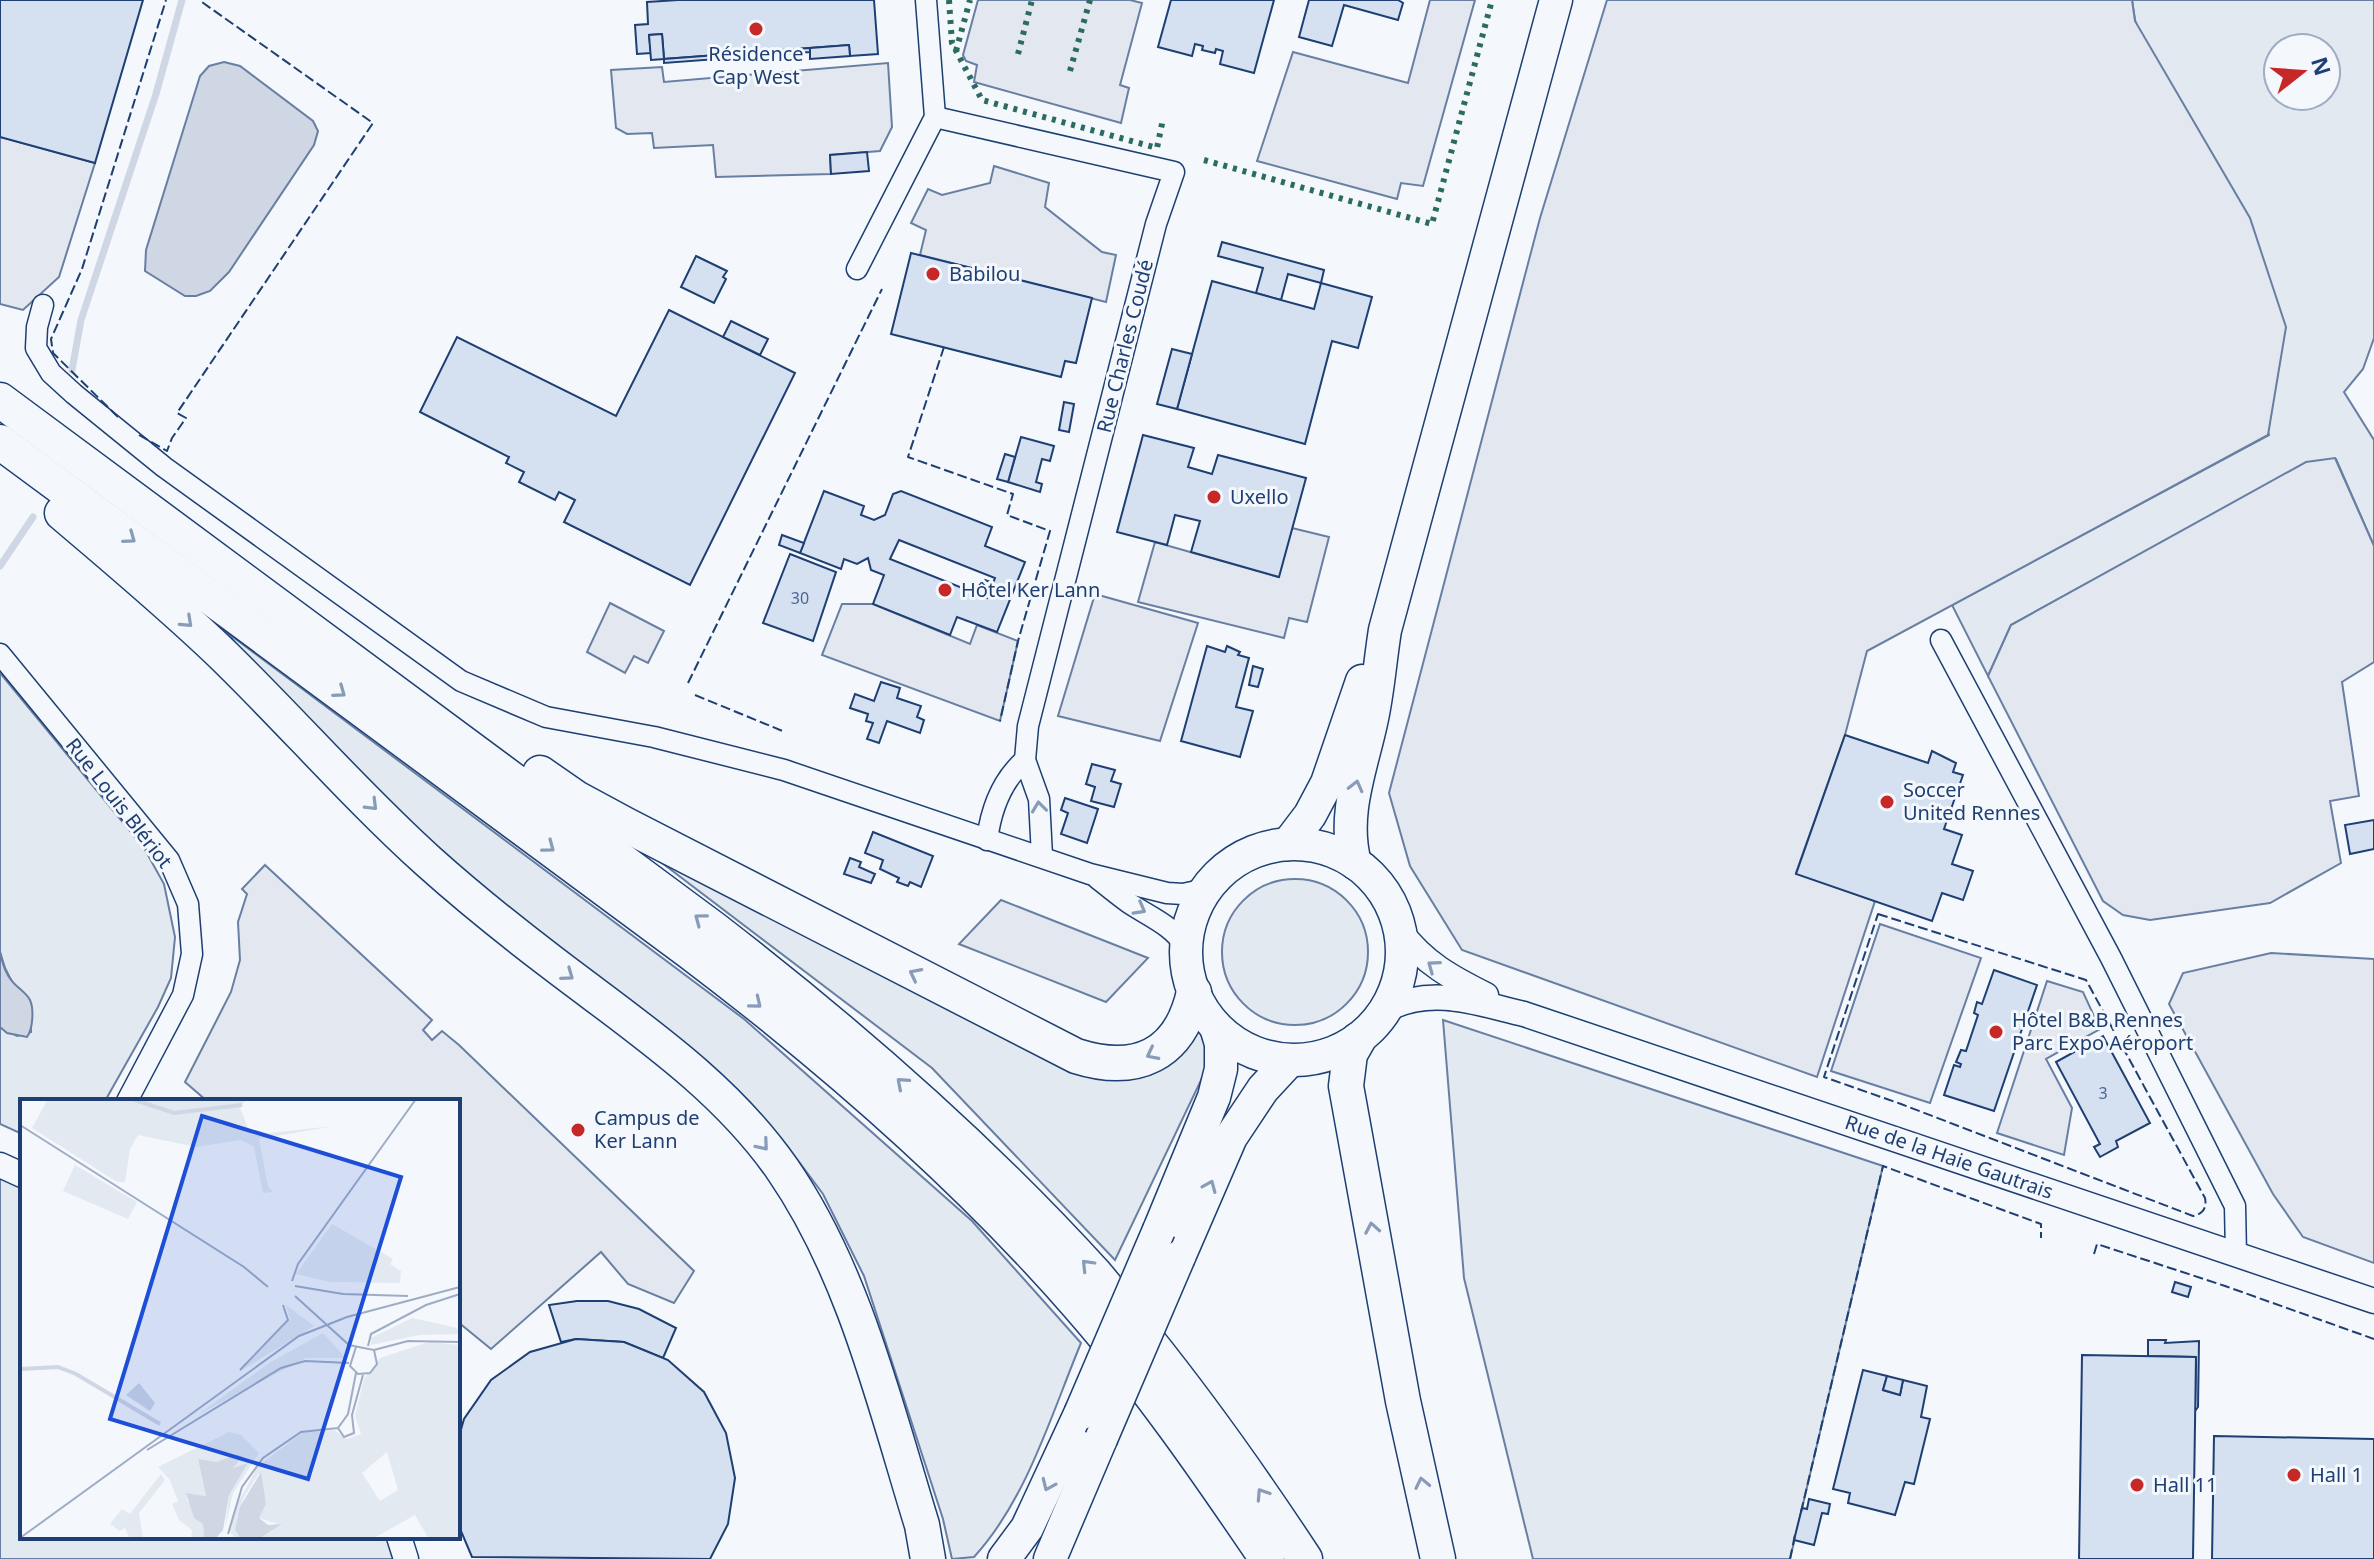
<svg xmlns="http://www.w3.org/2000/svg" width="2374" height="1559" font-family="'Noto Sans',sans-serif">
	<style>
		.green { fill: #e3e9f0; stroke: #687fa3; stroke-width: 2; fill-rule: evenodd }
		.parking { fill: #e3e8f0; stroke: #687fa3; stroke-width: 2 }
		.water { fill: #cfd7e4; stroke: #687fa3; stroke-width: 2 }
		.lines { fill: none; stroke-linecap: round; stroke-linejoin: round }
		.stream { stroke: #cfd7e4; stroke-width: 7 }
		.building { fill: #d5e0f0; stroke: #1d3f73; stroke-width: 2; fill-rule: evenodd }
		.minor-casing { stroke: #1d3f73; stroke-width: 23 }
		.tertiary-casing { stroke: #1d3f73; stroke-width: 27 }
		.primary-casing { stroke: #1d3f73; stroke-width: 35 }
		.trunk-casing { stroke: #1d3f73; stroke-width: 37 }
		.minor { stroke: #f4f7fb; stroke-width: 20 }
		.tertiary { stroke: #f4f7fb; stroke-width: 24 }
		.primary { stroke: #f4f7fb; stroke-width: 32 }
		.trunk { stroke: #f4f7fb; stroke-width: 34 }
		.primary-bridge-casing { stroke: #1d3f73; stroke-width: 35; stroke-linecap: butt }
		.primary-bridge { stroke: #f4f7fb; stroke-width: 32 }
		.hedge { stroke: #2c6c60; stroke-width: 6; stroke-dasharray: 4 6; stroke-linecap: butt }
		.fence { stroke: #1d3f73; stroke-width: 2; stroke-dasharray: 10 4; stroke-linecap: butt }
		.oneway { stroke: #889bb7 }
		.poi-dot { fill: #c62828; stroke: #f4f7fb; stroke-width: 3 }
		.labels { text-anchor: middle; stroke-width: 6; stroke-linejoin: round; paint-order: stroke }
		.number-label { font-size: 16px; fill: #4b6792 }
		.poi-label { font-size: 20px; fill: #1d3f73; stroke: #f4f7fb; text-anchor: start }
		.street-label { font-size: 20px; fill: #1d3f73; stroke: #f4f7fb }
		.inset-river { fill: none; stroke: #cfd7e4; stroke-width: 4 }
		.inset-road { fill: none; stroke: #9eadc5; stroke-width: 2 }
		.view { fill: #1d4ed8; fill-opacity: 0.15; stroke: #1d4ed8; stroke-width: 4 }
		.inset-edge { fill: none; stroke: #1d3f73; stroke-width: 4 }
	</style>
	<rect width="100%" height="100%" fill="#f4f7fb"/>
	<g class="green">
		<path d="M2132,0h242v338l-11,31 -19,23 30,48v106l-38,-87 -30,4 -295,162 -23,51 -36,-71 317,-170 -134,-415zM2278,48h48v48h-48z"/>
		<path d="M225,631l519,388 228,202 109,122c-30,72 -54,156 -107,214l-22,2 -9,-40 -79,-243 -41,-82 -36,-48 -53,-57 -276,-220 -182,-179z"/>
		<path d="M0,673l144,175 20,36 11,53 -4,41 -13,29 -53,94h-83v33l-22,-10v-97l17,9 14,-4v-13l-9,-28 -10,-9 -7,-14 -5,-16z"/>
		<path d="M616,828l477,246 106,-56 10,37 -5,19 -89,186 -183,-192z"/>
		<circle cx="1295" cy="952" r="73"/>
		<path d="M1443,1020l440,146 -93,393h-257l-69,-281z"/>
		<path d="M0,1174l22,12v351h366l7,22h-395z"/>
	</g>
	<g class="parking">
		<path d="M978,0h152l12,3 -22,82 9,3 -8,35 -147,-41 3,-17 -11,-4 -3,-6z"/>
		<path d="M1430,0h45l-52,186 -22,-3 -4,16 -140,-38 36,-109 115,31z"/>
		<path d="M1607,0h525l3,21 115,197 36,109 -18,108 -401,216 -22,84 -49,138 79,28 -58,176 -355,-127 -52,-84 -21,-73 151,-575z"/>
		<path d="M888,63l4,64 -12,24 -50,4 1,19 -115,3 -3,-32 -59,3 -2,-15 -25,1 -11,-6 -5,-58 51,-3 2,15z"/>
		<path d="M0,137l95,26 -36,114 -36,33 -23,-6z"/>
		<path d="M994,166l55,17 -4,24 57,45 14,3 -10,47 -186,-47 6,-25 -15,-7 17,-34 14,6 48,-12z"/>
		<path d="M2335,458l39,88v116l-32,20 17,114 -29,5 11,62 -71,40 -120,17 -27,-5 -20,-14 -115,-225 23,-51 295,-163z"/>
		<path d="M1292,528l37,9 -22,85 -18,-4 -5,20 -146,-36 17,-60 123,35z"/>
		<path d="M1095,594l103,29 -38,118 -102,-25z"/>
		<path d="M610,603l54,28 -16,32 -14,-7 -9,17 -38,-21z"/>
		<path d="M842,604h31l97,40 7,-19 41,16 -18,80 -178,-66z"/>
		<path d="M265,865l167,155 -9,10 9,10 10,-9 17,14 235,226 -20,32 -46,-19 -27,-32 -110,97 -33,-27v-221h-251l-22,-19 46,-90 9,-32 -2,-38 9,-28 -5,-5z"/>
		<path d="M1001,900l147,58 -42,44 -147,-58z"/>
		<path d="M1880,924l101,34 -51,145 -99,-32z"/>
		<path d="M2271,953l103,6v304l-71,-26 -30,-43 -104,-190 14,-31z"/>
		<path d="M2047,981l36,11 17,37 -54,30 26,49 -8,47 -67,-22z"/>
	</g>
	<g class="water">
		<path d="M224,62l16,4 73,55 5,10 -4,14 -85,127 -19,19 -14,5h-11l-40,-25 1,-21 54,-174 9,-10z"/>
		<path d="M0,952c2,10 5,21 12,29 5,7 14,11 18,19 4,9 3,29 -3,37l-20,-4 -7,-6z"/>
	</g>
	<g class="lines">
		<g class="stream">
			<path d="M72,370l9,-50 75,-226 26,-94"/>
			<path d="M0,566l33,-49"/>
		</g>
	</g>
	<g class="building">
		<path d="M0,0h143l-48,163 -95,-26z"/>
		<path d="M678,0h196l4,54 -28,2 -1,-11 -185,14 -2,-25 -13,1 2,18 -14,1 -2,-29 13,-1 -1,-22z"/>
		<path d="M1171,0h103l-20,73 -34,-9 3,-13 -7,-2 -1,4 -13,-3 1,-4 -8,-2 -3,12 -34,-9z"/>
		<path d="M1309,0h89l5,3 -5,17 -54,-15 -12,41 -33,-9z"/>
		<path d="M662,34l2,25 -13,1 -2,-25z"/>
		<path d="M849,45l1,11 -40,3v-11z"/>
		<path d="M810,48v4l-146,11v-4z"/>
		<path d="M867,152l2,19 -38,3 -1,-19z"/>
		<path d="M1222,242l102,28 -3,13 -33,-9 -7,26 -25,-7 7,-25 -45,-12z"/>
		<path d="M911,253l181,45 -16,65 -11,-2 -4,16 -170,-43z"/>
		<path d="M696,256l31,15 -4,6 3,2 -12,24 -33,-16z"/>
		<path d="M1212,281l102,28 7,-26 51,14 -14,51 -26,-7 -27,103 -128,-35z"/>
		<path d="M669,310l126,63 -105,212 -126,-63 11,-22 -16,-8 -4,8 -36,-18 5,-10 -18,-9 3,-6 -89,-45 37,-75 159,79z"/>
		<path d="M731,321l37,18 -8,16 -37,-18z"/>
		<path d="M1172,349l20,5 -15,55 -20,-5z"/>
		<path d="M1064,402l10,2 -5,28 -10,-2z"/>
		<path d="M1143,435l51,13 -6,19 24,7 6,-19 88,23 -27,99 -88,-25 9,-31 -25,-6 -8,30 -50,-13z"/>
		<path d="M1021,437l33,9 -4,15 -8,-2 -6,23 6,2 -2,8 -32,-10z"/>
		<path d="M1005,454l10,3 -7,25 -11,-3z"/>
		<path d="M824,491l40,15 -3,9 13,5 11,-5 8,-21 8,-3 91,36 -7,19 40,16 -28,70 -40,-15 -7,18 -77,-31 11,-29 -13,-5 -3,-12 -11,6 -13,-5 -3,10 -41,-16zM899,540l96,38 -2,5 -8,-3 -4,10 8,3 -2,5 -97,-39z"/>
		<path d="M782,535l22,8 -4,10 -21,-8z"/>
		<path d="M790,554l46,18 -23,69 -50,-18z"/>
		<path d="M1207,646l18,6 2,-6 13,6 -2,3 11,3 -13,49 17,4 -13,46 -59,-16z"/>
		<path d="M1253,666l10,3 -5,18 -9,-2z"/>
		<path d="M881,682l19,6 -3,10 24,8 -4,11 7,3 -4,13 -33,-12 -8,22 -12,-4 6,-16 -7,-2 2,-7 -18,-6 5,-14 19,7z"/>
		<path d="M1845,735l83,28 4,-12 24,12 -3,9 10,3 -19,54 18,6 -10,29 21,7 -10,29 -21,-7 -10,28 -136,-47z"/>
		<path d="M1092,764l23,6 -4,11 10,3 -7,23 -23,-6 4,-14 -9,-3z"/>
		<path d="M1065,798l33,11 -11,34 -26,-9 7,-21 -7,-3z"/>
		<path d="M2374,820v29l-24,5 -5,-29z"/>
		<path d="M873,832l60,24 -12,31 -11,-5 -2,4 -11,-4 2,-4 -19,-9 3,-9 -18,-7z"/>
		<path d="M850,858l11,4 -2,5 16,7 -4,9 -27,-9z"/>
		<path d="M1994,970l43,15 -43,126 -50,-16 10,-30 6,2 1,-3 -5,-2 5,-12 5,1 12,-36 -4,-2 3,-11 5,2z"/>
		<path d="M2103,1036l47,87 -34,18 2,6 -18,10 -6,-10 6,-3 -44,-82z"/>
		<path d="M2175,1282l16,5 -3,10 -16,-5z"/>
		<path d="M577,1301h31l31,8 37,19 -13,30 -39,-16 -48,-3 -15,3 -12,-37z"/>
		<path d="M576,1339l48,3 44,18 36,32 22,41 9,45 -7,46 -18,35 -238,-2 -14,-33v-84l6,-21 27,-39 39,-28z"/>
		<path d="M2148,1340h18l-1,3 34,-2 -1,66 -3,4 1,-54 -48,-1z"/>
		<path d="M2082,1355l114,2 -3,202h-114z"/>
		<path d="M1863,1370l24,6 -4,14 17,5 3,-15 24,6 -6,31 9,2 -16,65 -9,-2 -10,33 -47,-12 2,-10 -17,-4z"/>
		<path d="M1887,1376l16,4 -3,15 -17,-5z"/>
		<path d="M2214,1436l160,3v120h-162z"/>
		<path d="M1809,1499l21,5 -2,10 -6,-1 -8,32 -20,-5 8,-32 5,1z"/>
	</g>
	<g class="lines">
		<g class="minor-casing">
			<g id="minor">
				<path d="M935,117l239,55 -18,52 -128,502 -3,34 14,39 3,57"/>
				<path d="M857,269l78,-152 -9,-117"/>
				<path d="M43,305l-6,22 -1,21 15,25 23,21 90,73 297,214 85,36 108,20 130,33 306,104 77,19 16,1 23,-5"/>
				<path d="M1941,640l170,318 124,248 1,49"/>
				<path d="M0,654l169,206 19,44 4,50 -9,41 -56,106"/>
				<path d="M987,840c4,-31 14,-59 38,-80"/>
				<path d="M1097,878c10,8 21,17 32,25 21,14 43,22 57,44"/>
			</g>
		</g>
		<g class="tertiary-casing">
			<g id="tertiary">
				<path d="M1401,932c23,31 51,46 85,63"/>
				<path d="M1387,1009c46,-23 90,-6 137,5l850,287"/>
				<path d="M0,1165l22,10"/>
				<path d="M399,1537l7,22"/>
			</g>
		</g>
		<g class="primary-casing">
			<g id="primary">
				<circle cx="1294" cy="952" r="108"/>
				<path d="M1288,844l22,-29 17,-32 35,-102"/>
				<path d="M1355,863c-13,-48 6,-94 16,-140 7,-30 9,-62 14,-93l171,-630"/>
				<path d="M1159,1230l55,-133 7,-28v-25l-5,-17"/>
				<path d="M1179,1257l52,-120 32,-48 26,-28"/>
				<path d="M1004,1559l23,-31 53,-114"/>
				<path d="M1050,1559l51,-120"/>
			</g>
		</g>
		<g class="trunk-casing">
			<g id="trunk">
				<path d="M0,400l714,529c136,105 266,218 382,346 17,20 33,41 49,62 57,71 110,146 160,222"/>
				<path d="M0,442l690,510c140,106 274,222 389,354 69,79 129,166 188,253"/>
				<path d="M62,513c54,46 108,91 159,140 70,68 135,143 207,208 39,35 80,68 122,100 82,63 173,122 233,209 71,103 102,235 139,355l6,34"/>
				<path d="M540,773l36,25 50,27 450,231c60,19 104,0 118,-64"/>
				<path d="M1358,1040l-8,14 -4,32 57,315 35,158"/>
			</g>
		</g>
		<use href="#minor" class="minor"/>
		<use href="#tertiary" class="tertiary"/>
		<use href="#primary" class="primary"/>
		<use href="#trunk" class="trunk"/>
		<g class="primary-bridge-casing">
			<g id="primary-bridge">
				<path d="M1080,1414l79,-184"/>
				<path d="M1101,1439l78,-182"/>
			</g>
		</g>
		<use href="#primary-bridge" class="primary-bridge"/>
		<g class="hedge">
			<path d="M949,0l3,43 30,57 175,48 6,-29"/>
			<path d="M956,51l14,-51"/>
			<path d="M1018,54l14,-54"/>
			<path d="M1070,71l20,-71"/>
			<path d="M1204,160l228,64 60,-224"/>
		</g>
		<g class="fence">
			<path d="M944,347l-36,110 105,37 -6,21 43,16 -32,110 -18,80"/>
			<path d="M118,417l-65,-64 -2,-14 31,-70 84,-269"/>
			<path d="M139,435l28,16 5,-13 14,-20 -9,-5 196,-290 -174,-123"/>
			<path d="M688,683l194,-394"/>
			<path d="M695,695l90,37"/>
			<path d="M1878,914l208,66 119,218c2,10 -2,16 -12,18l-292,-112 -77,-27z"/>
			<path d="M2094,1254l3,-10 128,42 149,53"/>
			<path d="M1801,1512l82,-346 158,58v14"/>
			<path d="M1790,1559l5,-24"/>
		</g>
	</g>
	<defs><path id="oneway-chevron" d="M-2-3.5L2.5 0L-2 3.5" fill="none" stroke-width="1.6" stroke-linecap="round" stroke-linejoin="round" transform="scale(2)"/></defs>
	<g class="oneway">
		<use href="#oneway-chevron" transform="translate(130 538) rotate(36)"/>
		<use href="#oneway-chevron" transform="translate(187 622) rotate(43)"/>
		<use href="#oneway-chevron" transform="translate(340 692) rotate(36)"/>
		<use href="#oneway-chevron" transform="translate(1356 786) rotate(-76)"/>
		<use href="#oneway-chevron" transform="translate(372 805) rotate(45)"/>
		<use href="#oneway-chevron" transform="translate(1039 807) rotate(-97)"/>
		<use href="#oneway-chevron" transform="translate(549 847) rotate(37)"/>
		<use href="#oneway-chevron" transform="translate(1140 909) rotate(29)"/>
		<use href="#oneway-chevron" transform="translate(700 919) rotate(-143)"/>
		<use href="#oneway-chevron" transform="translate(1433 966) rotate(-144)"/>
		<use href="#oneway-chevron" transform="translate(915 974) rotate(-153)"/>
		<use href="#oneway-chevron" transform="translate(568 975) rotate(36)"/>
		<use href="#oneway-chevron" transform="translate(756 1003) rotate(39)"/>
		<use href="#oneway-chevron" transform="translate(1152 1054) rotate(153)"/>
		<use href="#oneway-chevron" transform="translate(902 1083) rotate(-139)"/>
		<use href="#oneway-chevron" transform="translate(763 1145) rotate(50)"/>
		<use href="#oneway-chevron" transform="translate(1210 1186) rotate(-67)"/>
		<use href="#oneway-chevron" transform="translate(1372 1228) rotate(-100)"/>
		<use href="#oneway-chevron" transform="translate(1087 1265) rotate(-134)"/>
		<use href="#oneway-chevron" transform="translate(1422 1483) rotate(-102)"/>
		<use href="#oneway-chevron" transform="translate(1048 1485) rotate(114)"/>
		<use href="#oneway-chevron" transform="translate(1262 1494) rotate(-123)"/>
	</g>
	<g class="poi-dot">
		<circle cx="756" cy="29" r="8"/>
		<circle cx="933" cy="274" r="8"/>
		<circle cx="1214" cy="497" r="8"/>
		<circle cx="945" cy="590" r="8"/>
		<circle cx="1887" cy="802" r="8"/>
		<circle cx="1996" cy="1032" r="8"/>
		<circle cx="578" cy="1130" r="8"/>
		<circle cx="2294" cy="1475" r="8"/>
		<circle cx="2137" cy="1485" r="8"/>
	</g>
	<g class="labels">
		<g class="number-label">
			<text x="800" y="604">30</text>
			<text x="2103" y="1099">3</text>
		</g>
		<g class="poi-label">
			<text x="756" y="61" text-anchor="middle">Résidence<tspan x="756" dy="23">Cap West</tspan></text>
			<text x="949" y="281">Babilou</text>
			<text x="1230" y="504">Uxello</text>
			<text x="961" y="597">Hôtel Ker Lann</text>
			<text x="1903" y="797">Soccer<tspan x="1903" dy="23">United Rennes</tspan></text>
			<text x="2012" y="1027">Hôtel B&amp;B Rennes<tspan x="2012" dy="23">Parc Expo Aéroport</tspan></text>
			<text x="594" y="1125">Campus de<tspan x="594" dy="23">Ker Lann</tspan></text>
			<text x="2310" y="1482">Hall 1</text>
			<text x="2153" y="1492">Hall 11</text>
		</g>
		<g class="street-label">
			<text transform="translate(1125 346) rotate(-76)" y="7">Rue Charles Coudé</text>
			<text transform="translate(119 803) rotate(52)" y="7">Rue Louis Blériot</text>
			<text transform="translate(1949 1157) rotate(19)" y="7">Rue de la Haie Gautrais</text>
		</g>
	</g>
	<g transform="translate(20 1099)">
		<rect width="440" height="440" fill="#f4f7fb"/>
		<path d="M28,0h198l-6,9 11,27 83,-9 -75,13 9,47 5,6 -10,1 -9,-46 -13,-7 -45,7 -58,-12 -8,14 -5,33h-8l-85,-54zM55,66l62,37 -9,17 -65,-28zM312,125l61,35 -3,5 11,7 -1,12 -70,-1 -34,-8zM266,206l28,21 -75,46 51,-53zM392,219l45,10 3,6 -41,1 -48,10v-7zM303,234l23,25h-40l-107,56 70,-51zM409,243l31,3v194h-31l-14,-24 -43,24h-113l22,-14 -22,-7 7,-14 -7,-31 -15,24 -9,33 6,9h-5l-6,-7 4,-22 24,-44 44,-33 32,-3 13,9 14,-5 -6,-18 9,-37 16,-21zM367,353l11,38 -18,11 -18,-28zM209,333l12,3 18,18 -26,40 -8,36 4,-34 18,-30 -14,3 9,-10 -3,-4 -23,8 -18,-2 8,36 -19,-3v7l16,24 1,15h-13l1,-9 -13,-10 -7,-16 6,-3 -8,-21 -12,-13zM141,375l4,6 -26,33 4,26h-13l-5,-11 -5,3 -10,-7 12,-15 8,5z" fill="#e3e9f0" fill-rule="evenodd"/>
		<path d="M119,284l16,20 -5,8 -24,-16zM218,355l5,3 -10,11 15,-5 -19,32 -6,35 -8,9h-11l-1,-15 -9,-6 -8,-25 20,3 -8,-37 18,3zM241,373l5,32 -7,14 9,7 14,-1 -23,15h-18l-6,-9 5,-23z" fill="#cfd7e4"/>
		<path class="inset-river" d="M112,0l42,14 68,-8M0,270l38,-2 18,7 84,50"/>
		<path class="inset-road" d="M0,26l224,142 24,20M272,182l6,-17 118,-165M275,187l48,8 65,2M275,197l54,49 25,5 3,14 -7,9 -12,1 -8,-8 6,-19M348,247l3,-12 55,-29 34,-11M354,251l34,-9 52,1M220,271l48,-50 -5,-15M318,329l6,9 10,-4 -2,-18 11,-40M318,329l10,-14 8,-41M127,351l134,-82 24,-7 44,2M208,435l14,-47 21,-29 38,-26 37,-4M0,439l279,-202 48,-19 113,-30"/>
		<path class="view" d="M182,17l199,61 -93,302 -198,-60z"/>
		<rect width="440" height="440" class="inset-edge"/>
	</g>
	<g transform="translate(2302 72) rotate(73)"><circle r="38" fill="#f4f7fb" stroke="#9eadc5" stroke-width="2"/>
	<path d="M0-6L14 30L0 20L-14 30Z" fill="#c62828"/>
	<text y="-12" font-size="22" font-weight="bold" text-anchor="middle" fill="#1d3f73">N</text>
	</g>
</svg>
